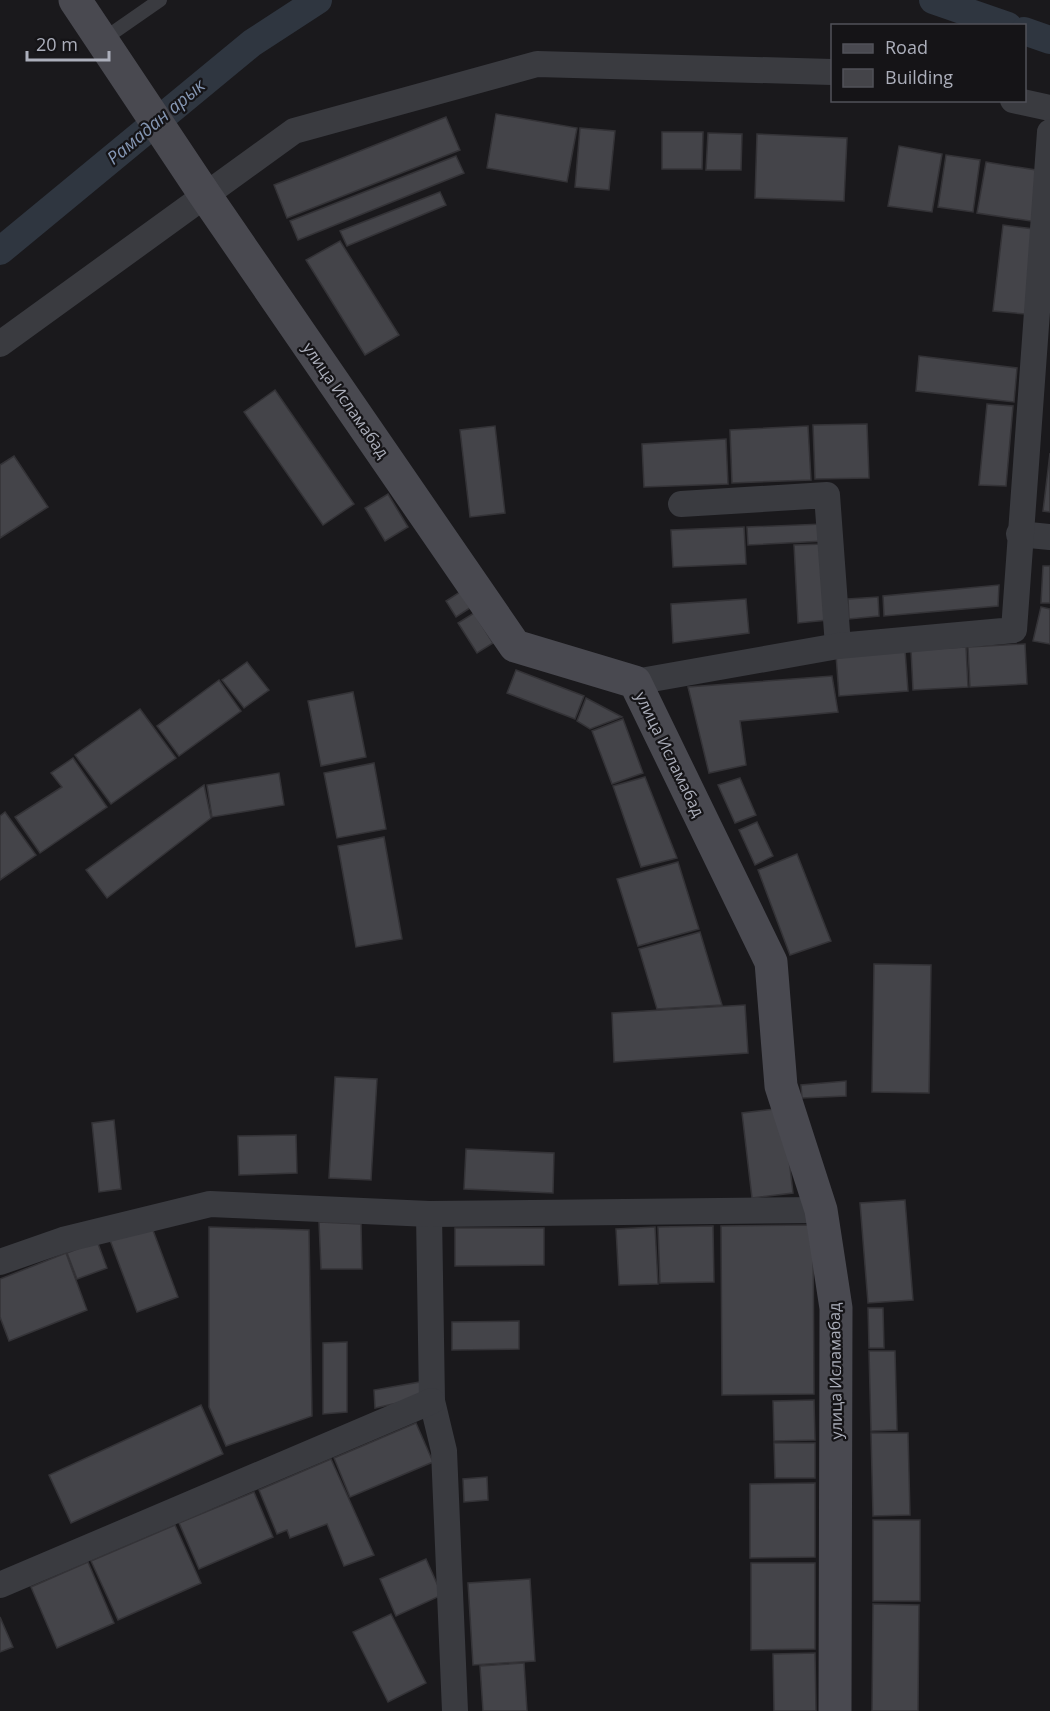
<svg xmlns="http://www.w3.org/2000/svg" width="1050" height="1711" font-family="'Open Sans',sans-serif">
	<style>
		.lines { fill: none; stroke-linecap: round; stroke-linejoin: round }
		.canal { stroke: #2f3640; stroke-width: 28 }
		.building { fill: #444449; stroke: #343337; stroke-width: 1.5 }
		.lane { stroke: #3a3b40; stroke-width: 14 }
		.street { stroke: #3a3b40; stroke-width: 26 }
		.secondary { stroke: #494950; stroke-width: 33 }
		.labels { text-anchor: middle; stroke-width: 4.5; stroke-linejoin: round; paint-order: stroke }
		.street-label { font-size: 16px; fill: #acafbb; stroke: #151417 }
		.water-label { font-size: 18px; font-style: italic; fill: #8597b4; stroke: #151417 }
	</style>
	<rect width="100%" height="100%" fill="#1a191c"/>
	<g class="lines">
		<g class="canal">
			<path d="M933,0l75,26"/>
			<path d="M1024,31l26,9"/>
			<path d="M0,251l252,-208 66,-43"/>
		</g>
	</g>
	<g class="building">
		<path d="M496,114l81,14 -10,54 -80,-14z"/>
		<path d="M446,117l14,33 -173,68 -13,-33z"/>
		<path d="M580,128l35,3 -6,59 -34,-3z"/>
		<path d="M662,132h41l-1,37h-40z"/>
		<path d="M708,133l34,1 -1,36h-35z"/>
		<path d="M757,134l90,4 -3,63 -89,-3z"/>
		<path d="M899,146l43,8 -10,58 -44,-6z"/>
		<path d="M946,155l34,5 -7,52 -35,-5z"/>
		<path d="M456,156l8,17 -166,67 -8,-19z"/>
		<path d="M986,162l56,9 -5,51 -60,-9z"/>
		<path d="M440,192l6,13 -99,41 -7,-15z"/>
		<path d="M1003,225l31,4 -9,85 -32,-3z"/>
		<path d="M340,241l59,94 -34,20 -59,-95z"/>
		<path d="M919,356l98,12 -3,34 -98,-11z"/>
		<path d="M275,390l79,114 -31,21 -79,-113z"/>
		<path d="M987,404l26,2 -7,80 -27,-1z"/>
		<path d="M867,424l2,54 -54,1 -2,-54z"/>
		<path d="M495,426l10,87 -35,4 -10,-87z"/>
		<path d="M808,426l3,54 -79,3 -2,-53z"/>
		<path d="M726,439l2,45 -84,3 -2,-43z"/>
		<path d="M1050,453v59l-7,-1z"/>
		<path d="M14,456l34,51 -48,31v-73z"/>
		<path d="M388,494l20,33 -23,14 -20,-33z"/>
		<path d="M823,524l1,17 -76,4 -1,-18z"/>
		<path d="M744,527l2,37 -73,3 -2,-37z"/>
		<path d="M825,544l3,76 -30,3 -4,-78z"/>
		<path d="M1043,566h7v37h-9z"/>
		<path d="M999,585l-1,21 -114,10 -1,-20z"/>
		<path d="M460,592l10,16 -14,9 -10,-16z"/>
		<path d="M878,597l1,19 -30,3 -1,-20z"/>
		<path d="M746,599l3,34 -76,10 -2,-39z"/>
		<path d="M1041,607l9,2v35l-17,-3z"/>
		<path d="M474,613l19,30 -16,10 -19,-30z"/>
		<path d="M1025,644l2,40 -57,3 -2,-40z"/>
		<path d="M966,647l2,40 -55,3 -2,-40z"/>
		<path d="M905,650l3,41 -69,5 -3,-41z"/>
		<path d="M247,662l22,28 -25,18 -22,-28z"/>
		<path d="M516,670l68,26 -9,23 -68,-26z"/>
		<path d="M832,676l6,36 -98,9 6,44 -37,8 -21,-86z"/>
		<path d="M219,680l22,31 -62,45 -22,-30z"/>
		<path d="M353,692l13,65 -45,9 -13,-65z"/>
		<path d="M586,698l36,19 -32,12 -13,-8z"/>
		<path d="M140,709l36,49 -65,46 -36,-49z"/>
		<path d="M623,719l20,54 -31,11 -20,-53z"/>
		<path d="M73,758l34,49 -67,46 -25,-36 47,-30 -11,-14z"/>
		<path d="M374,763l12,66 -49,9 -13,-65z"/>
		<path d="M279,773l5,32 -72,12 -5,-32z"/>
		<path d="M645,777l32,81 -36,9 -28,-81z"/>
		<path d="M740,778l16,37 -21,8 -17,-38z"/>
		<path d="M204,785l7,33 -104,80 -21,-28z"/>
		<path d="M5,812l31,43 -36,25v-64z"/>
		<path d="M757,822l16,34 -18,9 -16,-35z"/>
		<path d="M384,837l18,102 -46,8 -18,-101z"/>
		<path d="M797,854l34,87 -41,14 -32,-85z"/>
		<path d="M678,862l21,67 -61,17 -21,-67z"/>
		<path d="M700,932l22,73 -65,4 -18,-60z"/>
		<path d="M874,964l57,1 -2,128 -57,-1z"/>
		<path d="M745,1005l3,48 -134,9 -2,-49z"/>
		<path d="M335,1077l42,2 -6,101 -42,-2z"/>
		<path d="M846,1081v15l-44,2 -1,-13z"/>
		<path d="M783,1108l10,85 -41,5 -10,-85z"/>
		<path d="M114,1120l7,69 -22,3 -7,-69z"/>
		<path d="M296,1135l1,38 -58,2 -1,-39z"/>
		<path d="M466,1149l88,4 -1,40 -89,-4z"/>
		<path d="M905,1200l8,100 -45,3 -8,-100z"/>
		<path d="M319,1222l42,2 1,45h-41z"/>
		<path d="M151,1225l27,72 -41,15 -27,-72z"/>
		<path d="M813,1225l1,169 -92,1 -1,-169z"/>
		<path d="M713,1226l1,56 -54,1 -2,-56z"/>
		<path d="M209,1227l100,3 3,186 -86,30 -17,-39z"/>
		<path d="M655,1227l3,57 -39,1 -3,-56z"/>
		<path d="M455,1228h89v37l-89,1z"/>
		<path d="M97,1241l10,27 -30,11 -10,-26z"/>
		<path d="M66,1253l21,57 -78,31 -9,-24v-38z"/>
		<path d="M868,1308h15l1,40h-15z"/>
		<path d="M519,1321v28l-67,1v-28z"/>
		<path d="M347,1342v70l-24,2v-71z"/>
		<path d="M869,1351h26l2,79 -26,1z"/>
		<path d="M420,1382v16l-45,10 -1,-18z"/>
		<path d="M814,1400l1,40 -41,1 -1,-40z"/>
		<path d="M201,1405l22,49 -152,69 -22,-48z"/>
		<path d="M416,1423l17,39 -83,35 -16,-39z"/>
		<path d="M871,1433h37l2,82 -37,1z"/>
		<path d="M774,1443h41v35h-40z"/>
		<path d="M331,1459l43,96 -30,11 -17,-42 -37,14 -3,-8 -10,4 -18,-44z"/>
		<path d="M487,1477l1,23 -24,2 -1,-23z"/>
		<path d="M815,1483v74l-65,1v-74z"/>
		<path d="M254,1492l19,45 -74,32 -20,-46z"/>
		<rect x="873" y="1520" width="47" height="81"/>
		<path d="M175,1525l26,58 -83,37 -27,-59z"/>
		<path d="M426,1559l16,36 -46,21 -16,-37z"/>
		<path d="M88,1562l26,61 -57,25 -26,-61z"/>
		<path d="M751,1563h64v86l-64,1z"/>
		<path d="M530,1579l5,82 -62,4 -5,-82z"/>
		<path d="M873,1604l46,1 -1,106h-46z"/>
		<path d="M391,1614l35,69 -38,19 -35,-70z"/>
		<path d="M0,1617l13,30 -13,5z"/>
		<path d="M815,1653l1,58h-42l-1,-57z"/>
		<path d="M524,1663l3,48h-44l-3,-45z"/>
	</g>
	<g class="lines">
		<path class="lane" d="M101,41l59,-41"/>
		<g class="street">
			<path d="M1013,100l37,8"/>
			<path d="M0,344l294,-213 243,-67 295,8"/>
			<path d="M681,504l146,-9 11,151"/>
			<path d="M1019,534l31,3"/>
			<path d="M635,682l203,-36 176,-16 36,-498"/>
			<path d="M429,1214l3,187 12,50 11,260"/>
			<path d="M0,1262l63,-22 147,-36 219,10 392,-4"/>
			<path d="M0,1585l432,-184"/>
		</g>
		<path class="secondary" d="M75,0l130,195 310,451 120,36 136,280 10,124 40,124 15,98 -1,403"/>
	</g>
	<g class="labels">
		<g class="street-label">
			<text transform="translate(346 400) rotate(55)" y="6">улица Исламабад</text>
			<text transform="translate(670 754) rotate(64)" y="6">улица Исламабад</text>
			<text transform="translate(835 1371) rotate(-91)" y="6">улица Исламабад</text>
		</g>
		<g class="water-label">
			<text transform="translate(156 122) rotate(-40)" y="6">Рамадан арык</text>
		</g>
	</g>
	<rect x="831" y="24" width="195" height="78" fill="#151417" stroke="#515259" stroke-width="1.5"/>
	<rect x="843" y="44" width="30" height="9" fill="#494950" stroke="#515259" stroke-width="1.5"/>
	<text x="885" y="54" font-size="18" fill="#acafbb">Road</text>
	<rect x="843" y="69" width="30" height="18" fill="#444449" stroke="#515259" stroke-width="1.5"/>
	<text x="885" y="84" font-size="18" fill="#acafbb">Building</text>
	<path d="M27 51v9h82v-9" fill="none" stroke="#acafbb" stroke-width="3"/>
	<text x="36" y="51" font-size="18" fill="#acafbb" stroke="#151417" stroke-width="4.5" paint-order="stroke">20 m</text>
</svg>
